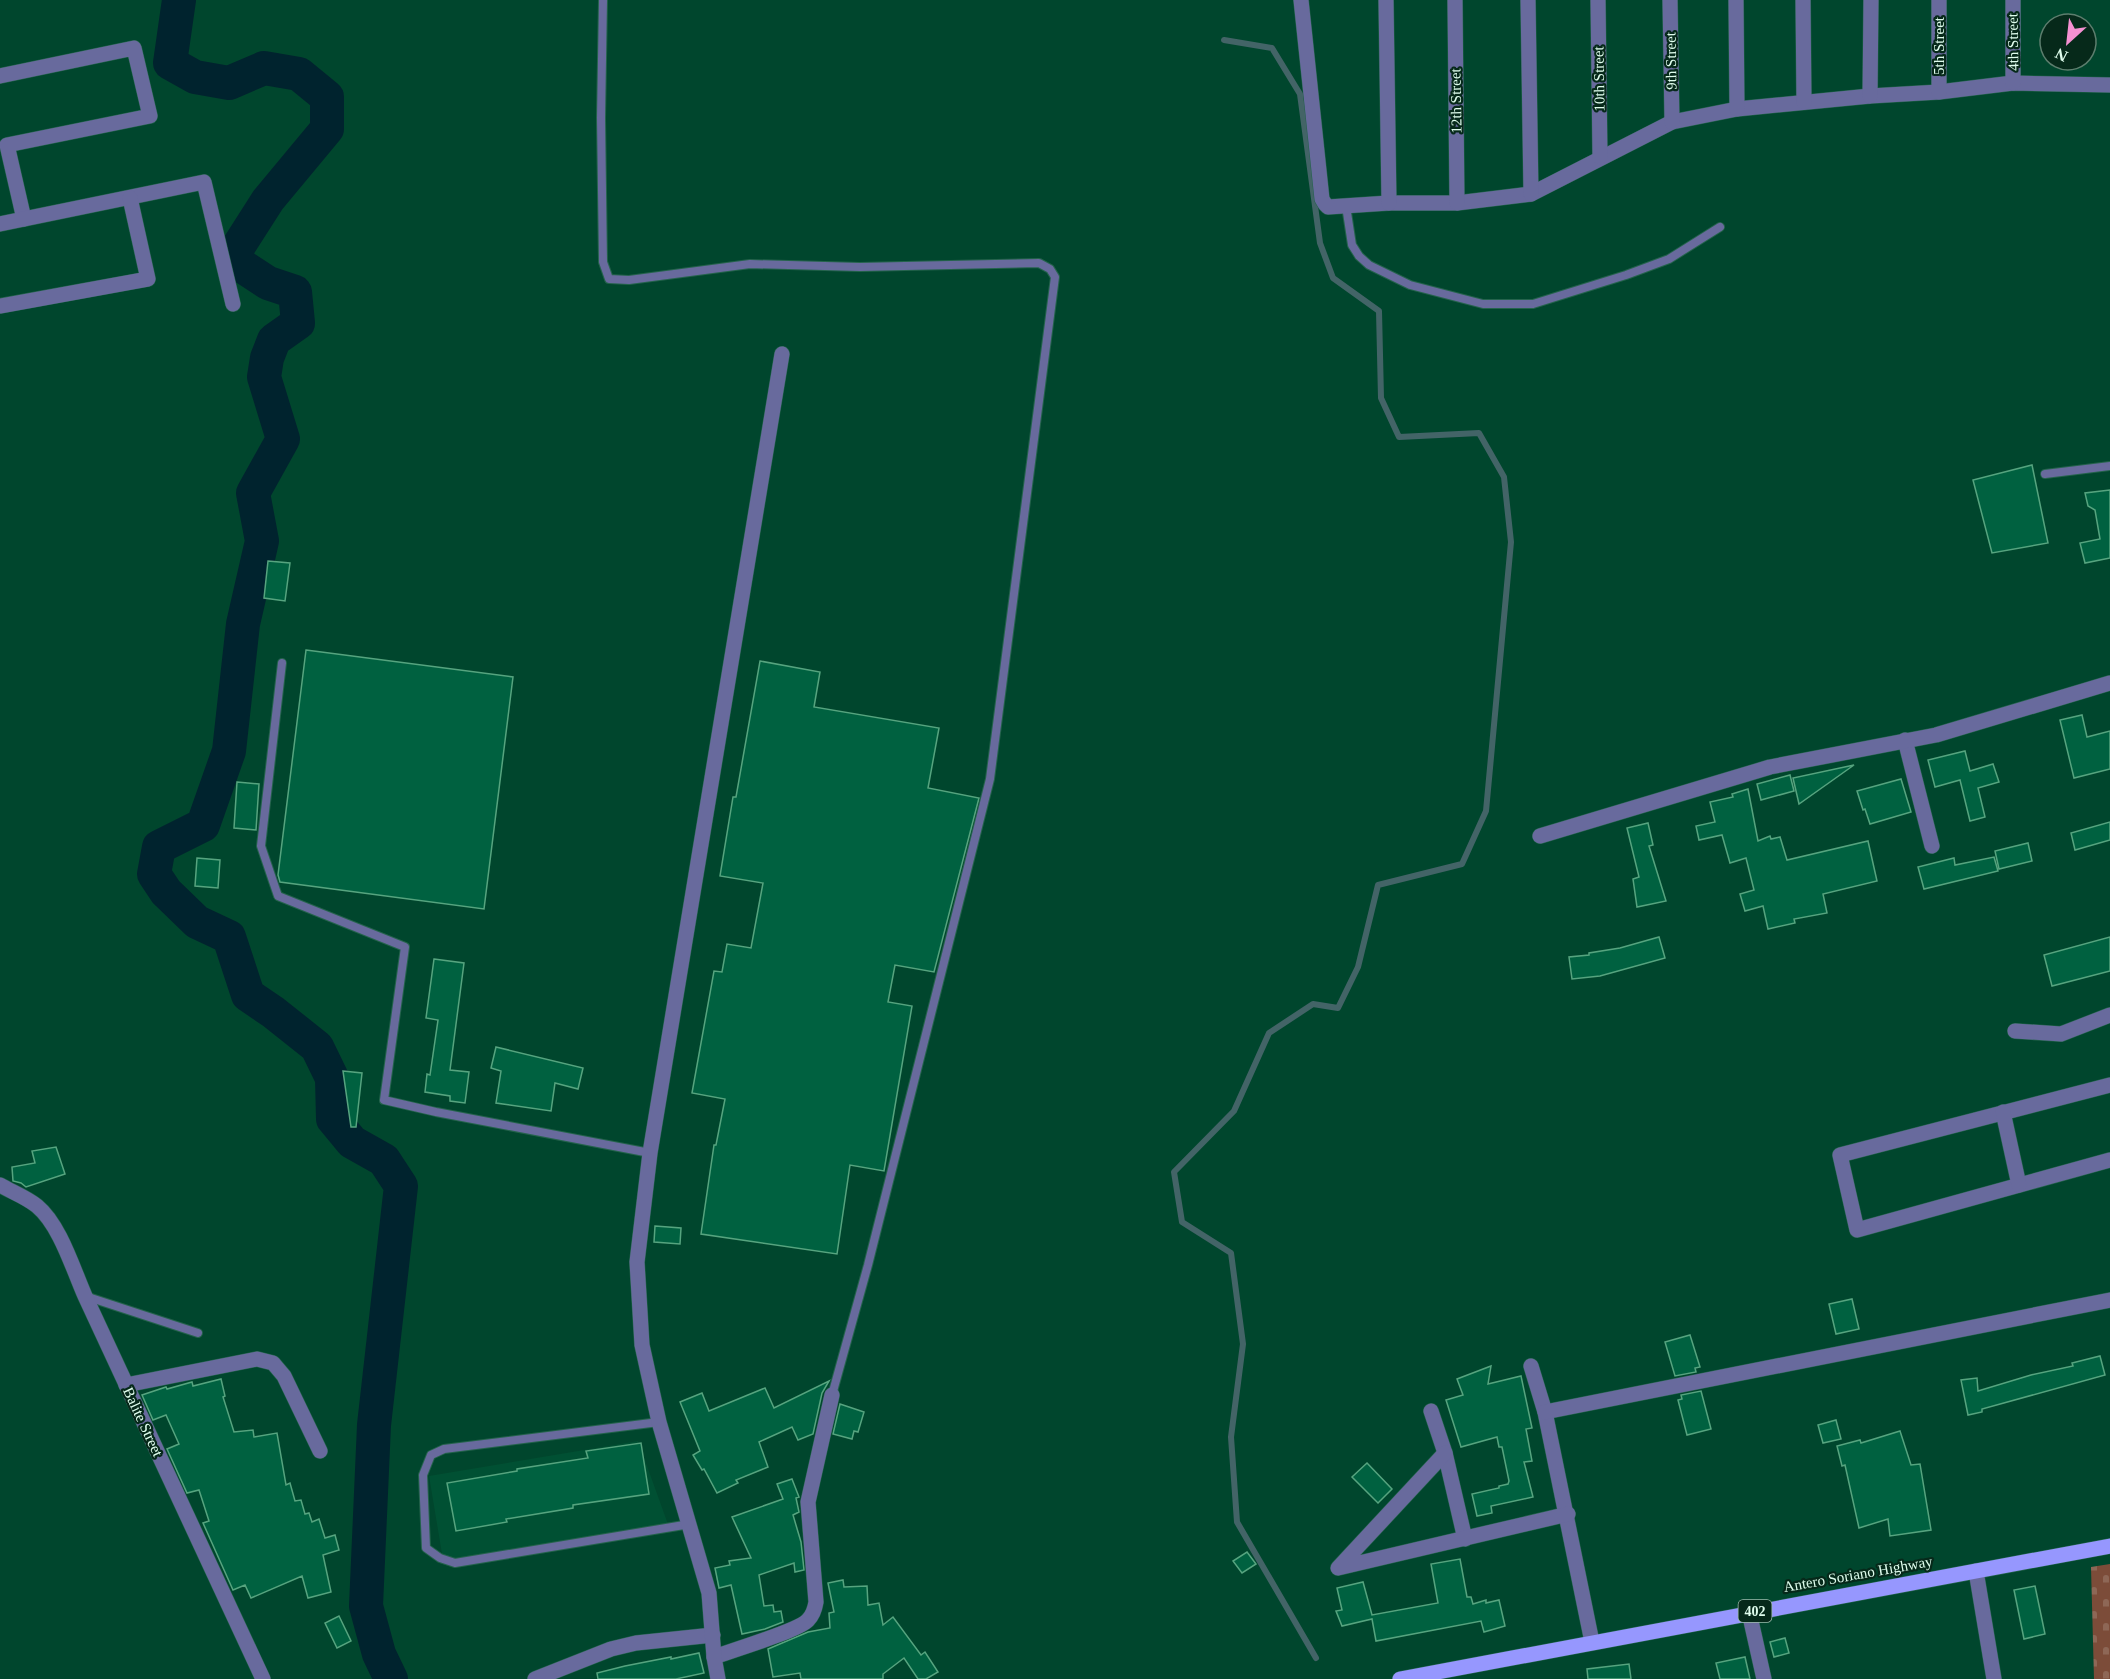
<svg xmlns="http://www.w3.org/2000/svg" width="2110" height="1679" font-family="Georgia,serif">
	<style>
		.built { fill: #005033 }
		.cemetery { fill: url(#cemetery-stones) }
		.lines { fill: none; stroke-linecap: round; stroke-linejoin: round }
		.stream { stroke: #436467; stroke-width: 6 }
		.river { stroke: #00232e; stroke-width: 34 }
		.building { fill: #006140; stroke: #56a47f; stroke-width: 1.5 }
		.service-casing { stroke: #24634c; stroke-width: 10 }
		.minor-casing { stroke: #24634c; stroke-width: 16 }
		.tertiary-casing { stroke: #24634c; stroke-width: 16 }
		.primary-casing { stroke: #24634c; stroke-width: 16 }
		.service { stroke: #686a9d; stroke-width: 8 }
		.minor { stroke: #686a9d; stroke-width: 15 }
		.tertiary { stroke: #686a9d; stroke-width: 15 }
		.primary { stroke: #9697fe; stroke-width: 15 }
		.labels { text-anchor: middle; stroke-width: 4.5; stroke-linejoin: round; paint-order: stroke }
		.shield { fill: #06291a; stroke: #9ebdae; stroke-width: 1.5 }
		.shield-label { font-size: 14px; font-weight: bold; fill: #dffded }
		.street-label { font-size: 15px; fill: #dffded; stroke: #06291a }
	</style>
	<defs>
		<pattern id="cemetery-stones" width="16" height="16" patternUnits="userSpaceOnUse" patternTransform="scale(1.5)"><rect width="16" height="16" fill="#7c4c39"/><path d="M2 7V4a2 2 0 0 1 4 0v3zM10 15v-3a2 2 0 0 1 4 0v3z" fill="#8e6756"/></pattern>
	</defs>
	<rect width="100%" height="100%" fill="#00462d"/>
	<path class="built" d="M638,1441l31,86 -226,33 -14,-84z"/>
	<path class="cemetery" d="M2110,1564v115h-16l-3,-112z"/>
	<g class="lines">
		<path class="stream" d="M1224,40l48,8 28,46 20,149 13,35 46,33 2,87 18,39 80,-4 25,44 7,65 -25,269 -24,53 -84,21 -20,82 -20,41 -25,-4 -44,29 -35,78 -60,61 8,50 49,31 12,91 -12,93 6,85 79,136"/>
		<path class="river" d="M179,0l-9,63 25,14 34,6 35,-15 35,6 28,23v32l-59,71 -30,47 -2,15 32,21 27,9 3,31 -24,17 -7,18 -3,19 19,62 -30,54 9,48 -19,83 -14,127 -26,74 -44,22 -5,27 12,18 31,30 32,15 19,58 25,17 44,35 15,31 1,41 19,23 32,18 17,26 -27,239 -8,181 13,48 12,25"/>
	</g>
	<g class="building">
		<path d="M2032,465l16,78 -56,10 -19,-73z"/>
		<path d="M2110,490v68l-25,5 -5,-20 20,-4 -5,-29 -7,-4 -3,-13z"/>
		<path d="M268,561l22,2 -5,38 -21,-3z"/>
		<path d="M306,650l207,27 -29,232 -204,-27 -2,-7z"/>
		<path d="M760,661l60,11 -6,35 125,21 -11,60 51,10 -45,174 -39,-7 -7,37 24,4 -28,165 -34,-6 -13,89 -136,-20 13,-89h2l9,-46 -33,-6 22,-122 8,1 5,-28 24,4 12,-65 -43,-7 13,-79h3z"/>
		<path d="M2082,715l5,22 23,-6v38l-36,9 -14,-58z"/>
		<path d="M1965,751l5,20 23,-7 6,18 -21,6 7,29 -15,4 -10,-41 -25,7 -7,-27z"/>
		<path d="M1854,765l-55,39 -6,-26z"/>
		<path d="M1790,775l4,16 -33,9 -4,-16z"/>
		<path d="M1901,779l10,33 -41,12 -5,-15 -2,1 -6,-19z"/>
		<path d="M237,782l22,2 -3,46 -22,-2z"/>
		<path d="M1748,789l10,52 12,-5 1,3 9,-2 7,23 81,-19 9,40 -54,13 4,19 -33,6 1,4 -27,6 -5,-23 -18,5 -5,-17 14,-4 -8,-32 -16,5 -8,-28 -23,5 -3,-14 19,-4 -5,-20 23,-5 -1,-3z"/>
		<path d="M2110,822v18l-35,10 -4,-17z"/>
		<path d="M1648,823l5,22 -4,1 17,55 -29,6 -4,-28 6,-2 -12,-49z"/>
		<path d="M2028,843l4,18 -33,8 -4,-18z"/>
		<path d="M1994,857l4,14 -74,18 -6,-22 36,-9 1,7z"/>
		<path d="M197,858l23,2 -2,28 -23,-2z"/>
		<path d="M1659,937l6,21 -65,18 -28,3 -3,-22 20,-2v-2l31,-5z"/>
		<path d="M2110,937v34l-58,15 -8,-31z"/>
		<path d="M434,959l30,4 -14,107 19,2 -4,31 -15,-2v-5l-25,-4 2,-18 3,1 8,-55 -12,-2z"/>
		<path d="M496,1047l87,21 -5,21 -23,-6 -4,28 -55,-8 5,-32 -10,-3z"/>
		<path d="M343,1071l19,2 -6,54h-5z"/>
		<path d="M56,1147l9,27 -39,13 -5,-4 -8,-2 -1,-14 23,-4 -3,-12z"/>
		<path d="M655,1226l26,2 -1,16 -26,-2z"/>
		<path d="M1852,1299l7,30 -23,5 -7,-30z"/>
		<path d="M1690,1335l10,32 -5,1 1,4 -21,4 -10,-34z"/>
		<path d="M2100,1356l5,19 -123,34v3l-14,3 -7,-35 16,-2 1,13 53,-16 42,-9 -1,-3z"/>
		<path d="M1491,1366l-3,18 33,-8 11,52 -6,1 6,32 -8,1 9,35 -42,9 1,7 -15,3 -5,-22 27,-6v-2l9,-2 1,-3 -7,-34h-3l-2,-10 -36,10 -15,-47 17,-5 -6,-16z"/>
		<path d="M221,1379l4,17 -2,1 11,35 19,-2 1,7 23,-4 9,52 4,-2 5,18 6,-1 4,14 4,-1 3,9 7,-3 6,19 10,-3 4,15 -16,5 8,37 -23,6 -6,-22 -51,22 -6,-13 -12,5 -30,-67 6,-2 -10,-31 -12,3 -20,-44 12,-5 -13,-29 -13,5 -11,-25 24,-8 1,2 25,-7 1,4z"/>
		<path d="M829,1381l-7,12 -9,41 -15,6 -6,-13 -33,15 9,25 -32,13 2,3 -21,10 -13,-24 -2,1 -9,-15 7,-4 -20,-49 22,-9 7,18 56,-23 9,20z"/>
		<path d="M1701,1391l10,38 -24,6 -9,-35 4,-1 -1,-4z"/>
		<path d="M840,1404l24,8 -6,20 -4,-1 -2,8 -19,-5z"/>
		<path d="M1836,1420l5,19 -18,4 -5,-18z"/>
		<path d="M1900,1431l11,34 9,-1 11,66 -41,6 -2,-17 -29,9 -14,-63 -3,1 -5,-20 23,-6 1,3z"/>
		<path d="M641,1443l8,51 -76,11v3l-67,11 1,3 -51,9 -9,-48 70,-12v-2l71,-11 -2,-7z"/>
		<path d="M1367,1463l25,26 -14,14 -26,-26z"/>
		<path d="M792,1479l7,18 -3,1 3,14 -6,3 8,27 3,28 -9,2 -1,-9 -35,12 5,31 9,-1 1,7 7,-1 2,11 -18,7 -23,5 -11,-49 -12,3 -4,-20 15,-3 -1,-4 22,-3 -19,-41 51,-18 -6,-15z"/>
		<path d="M1247,1552l9,12 -14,9 -9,-12z"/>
		<path d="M1460,1559l7,38h4l2,7 13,-4v3l13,-3 6,26 -21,6 -3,-11 -105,20 -4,-22 -30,7 -6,-15 6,-1 -5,-22 26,-6 9,33 66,-12 -7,-39z"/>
		<path d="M843,1580l1,7 23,-1 1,19 11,-2 4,22 10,-8 28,38 4,-3 13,20 -12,7h-8l-14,-21 -21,16v5h-82l-1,-6 -27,4 -5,-28 40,-17 22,-4 -1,-15 5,-1 -6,-29z"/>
		<path d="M2035,1586l10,48 -21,5 -10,-49z"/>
		<path d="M339,1616l12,25 -14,7 -12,-25z"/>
		<path d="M1785,1638l4,15 -15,4 -4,-15z"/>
		<path d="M699,1653l5,20 -28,6h-78l-1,-6 28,-7 46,-9v2z"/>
		<path d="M1745,1657l5,22h-30l-4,-16z"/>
		<path d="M1629,1664l2,15h-43l-1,-10z"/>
	</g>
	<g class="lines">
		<g class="service-casing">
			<g id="service">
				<path d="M603,0l-2,118 2,144 6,17 20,1 121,-16 110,3 179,-4 11,6 5,8 -65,502 -122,486 -36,130"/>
				<path d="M1346,206l6,39 7,11 10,9 41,20 73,19h50l93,-29 43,-16 51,-32"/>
				<path d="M2045,474l65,-8"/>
				<path d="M282,663l-21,183 17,50 127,51 -21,153 52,12 214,41"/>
				<path d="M85,1296l113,37"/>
				<path d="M659,1422l-215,27 -13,6 -8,20 3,73 14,10 15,5 235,-39"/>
			</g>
		</g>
		<g class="minor-casing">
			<g id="minor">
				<path d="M1301,0l21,199 3,5 3,3 61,-4h68l74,-9 141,-72 65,-13 133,-13 69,-4 74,-9 97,2"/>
				<path d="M1386,0l3,203"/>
				<path d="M1455,0l2,203"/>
				<path d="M1528,0l3,194"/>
				<path d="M1598,0l2,157"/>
				<path d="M1670,0l2,122"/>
				<path d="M1736,0l1,109"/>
				<path d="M1803,0l1,102"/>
				<path d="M2013,0v83"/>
				<path d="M0,76l134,-28 16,68 -143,29 17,74"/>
				<path d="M1939,92v-92"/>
				<path d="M1870,96l1,-96"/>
				<path d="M0,224l204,-42 29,122"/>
				<path d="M0,306l148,-27 -18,-81"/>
				<path d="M1905,740l27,106"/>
				<path d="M1540,836l230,-69 166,-32 174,-52"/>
				<path d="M2015,1031l46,3 49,-19"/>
				<path d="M2110,1085l-270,70 17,75 253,-70"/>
				<path d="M2003,1112l16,73"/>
				<path d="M1531,1366l14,46 47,230"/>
				<path d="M126,1385l131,-26 16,4 11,13 36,75"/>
				<path d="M1431,1411l14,42 20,86"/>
				<path d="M1545,1412l565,-112"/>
				<path d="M1445,1453l-107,115 230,-54"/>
				<path d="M1976,1571l18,108"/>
				<path d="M1749,1612l15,67"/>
				<path d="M714,1657c17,-6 86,-27 94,-37 4,-4 7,-12 8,-18l-8,-100 24,-107"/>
				<path d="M535,1679l76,-30 25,-6 77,-8"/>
				<path d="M718,1679l-4,-22 -5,-64 -50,-171 -17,-77 -5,-83 13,-109 132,-799"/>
			</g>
		</g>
		<g class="tertiary-casing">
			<path id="tertiary" d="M0,1185c12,7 26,12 37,21 23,19 36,63 48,90l178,383"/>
		</g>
		<g class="primary-casing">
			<path id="primary" d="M1400,1679l710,-133"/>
		</g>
		<use href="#service" class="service"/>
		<use href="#minor" class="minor"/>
		<use href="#tertiary" class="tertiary"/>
		<use href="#primary" class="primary"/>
	</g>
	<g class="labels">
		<rect class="shield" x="1738.5" y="1600" width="33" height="22" rx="4.5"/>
		<g class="shield-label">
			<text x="1755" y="1616">402</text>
		</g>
		<g class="street-label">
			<text transform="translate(2013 42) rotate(-91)" y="5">4th Street</text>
			<text transform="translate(1939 46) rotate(-90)" y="5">5th Street</text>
			<text transform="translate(1671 61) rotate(-91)" y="5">9th Street</text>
			<text transform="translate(1599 79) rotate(-91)" y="5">10th Street</text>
			<text transform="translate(1456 101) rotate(-91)" y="5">12th Street</text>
			<text transform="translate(143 1422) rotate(65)" y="5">Balite Street</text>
			<text transform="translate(1858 1574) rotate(-10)" y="5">Antero Soriano Highway</text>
		</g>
	</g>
	<g transform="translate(2068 42) rotate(207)"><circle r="28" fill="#06291a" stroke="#5d7e6e" stroke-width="1.5"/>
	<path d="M0-4.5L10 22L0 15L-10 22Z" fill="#f591d2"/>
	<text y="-9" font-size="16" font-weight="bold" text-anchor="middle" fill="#dffded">N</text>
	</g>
</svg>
